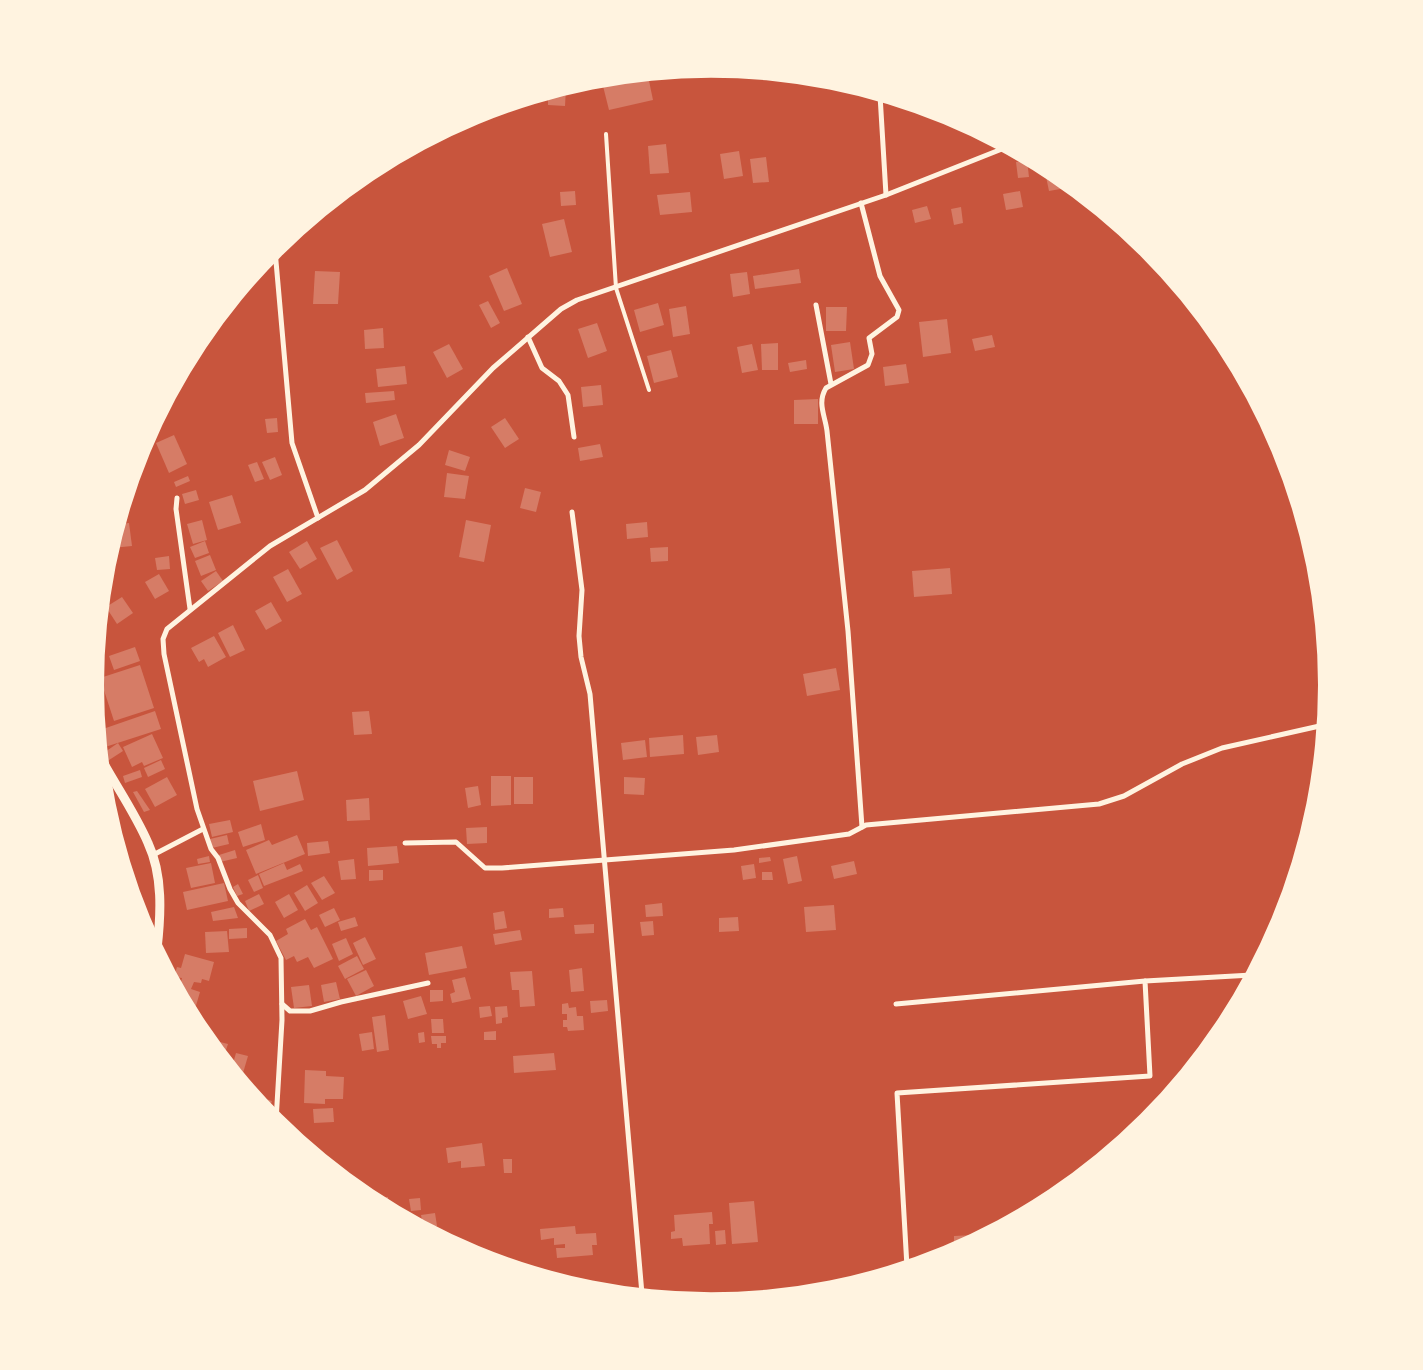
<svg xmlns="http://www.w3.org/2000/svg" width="1423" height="1370" font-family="'Noto Serif',serif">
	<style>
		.building { fill: #d67c66 }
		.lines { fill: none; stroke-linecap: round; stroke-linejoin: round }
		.service { stroke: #fff3e0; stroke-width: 4 }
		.minor { stroke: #fff3e0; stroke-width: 5 }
		.tertiary { stroke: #fff3e0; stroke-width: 9 }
	</style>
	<rect width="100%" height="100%" fill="#c8553d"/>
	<g class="building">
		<path d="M648,76l5,24 -44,10 -6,-24z"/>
		<path d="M566,88l-1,18 -17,-1v-11z"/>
		<path d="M666,144l3,29 -19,1 -2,-28z"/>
		<path d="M739,151l4,25 -19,3 -4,-25z"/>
		<path d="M766,157l3,25 -16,1 -3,-24z"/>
		<path d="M1027,160l2,17 -11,1 -2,-16z"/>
		<path d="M1044,167l20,14 2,7 -17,3z"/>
		<path d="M575,191l1,14 -15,1 -1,-14z"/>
		<path d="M1020,191l3,16 -17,3 -3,-16z"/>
		<path d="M690,192l2,20 -32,3 -3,-20z"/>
		<path d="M927,206l4,13 -16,4 -3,-13z"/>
		<path d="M961,207l2,16 -9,2 -3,-16z"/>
		<path d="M564,219l8,33 -22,5 -8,-33z"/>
		<path d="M507,268l15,36 -18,7 -15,-35z"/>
		<path d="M799,269l2,14 -46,6 -2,-13z"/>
		<path d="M315,271l25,1 -2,32h-25z"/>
		<path d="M747,272l3,22 -17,3 -3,-23z"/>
		<path d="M488,301l12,22 -9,5 -12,-23z"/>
		<path d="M658,303l6,22 -24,7 -6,-22z"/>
		<path d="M686,306l4,28 -17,3 -4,-28z"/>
		<path d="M826,307h21l-1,24h-20z"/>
		<path d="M947,319l4,34 -28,4 -4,-35z"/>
		<path d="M597,323l10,28 -19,7 -10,-29z"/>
		<path d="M383,328l1,20 -19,1 -1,-19z"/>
		<path d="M992,335l3,12 -20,4 -3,-12z"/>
		<path d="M850,342l4,27 -19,3 -4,-27z"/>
		<path d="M778,343v27h-16l-1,-26z"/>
		<path d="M449,344l14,25 -16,9 -14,-26z"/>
		<path d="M752,344l6,26 -16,3 -5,-26z"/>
		<path d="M671,350l7,27 -24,6 -7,-27z"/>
		<path d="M806,360l1,9 -17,3 -2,-9z"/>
		<path d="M906,364l3,19 -24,3 -2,-19z"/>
		<path d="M405,366l2,18 -29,3 -2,-18z"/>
		<path d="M601,385l2,20 -20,2 -2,-20z"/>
		<path d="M394,391l1,9 -29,3 -1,-10z"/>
		<path d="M818,399v25h-24v-24z"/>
		<path d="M396,414l8,24 -24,8 -7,-24z"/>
		<path d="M277,418l1,14 -11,1 -2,-14z"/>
		<path d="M505,418l14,21 -14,9 -14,-21z"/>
		<path d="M174,435l13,29 -18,9 -13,-30z"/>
		<path d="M600,444l3,13 -23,4 -2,-13z"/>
		<path d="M449,450l21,7 -5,14 -20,-6z"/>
		<path d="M275,457l7,18 -12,5 -8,-18z"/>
		<path d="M257,462l7,17 -9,3 -7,-17z"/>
		<path d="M447,473l22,3 -4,23 -21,-2z"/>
		<path d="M188,476l2,5 -14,6 -2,-5z"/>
		<path d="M525,488l16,4 -5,20 -16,-4z"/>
		<path d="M196,490l3,10 -14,4 -3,-10z"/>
		<path d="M232,495l9,28 -23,7 -9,-28z"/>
		<path d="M202,520l5,20 -14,4 -6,-20z"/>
		<path d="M466,520l25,5 -7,37 -25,-5z"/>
		<path d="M647,522l1,15 -21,2 -1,-15z"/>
		<path d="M129,523l3,23 -20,2 7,-24z"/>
		<path d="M337,540l16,31 -16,9 -17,-32z"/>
		<path d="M205,541l4,12 -14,5 -5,-11z"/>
		<path d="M307,541l10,18 -17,10 -11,-17z"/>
		<path d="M668,547v14l-17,1 -1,-14z"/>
		<path d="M210,555l6,15 -15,6 -6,-15z"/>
		<path d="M169,556l1,13 -13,1 -2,-12z"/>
		<path d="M950,568l2,26 -38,3 -2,-26z"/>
		<path d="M288,569l14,25 -15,8 -14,-25z"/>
		<path d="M216,571l7,10 -15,10 -7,-10z"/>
		<path d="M159,574l10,17 -14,8 -10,-17z"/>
		<path d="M122,597l11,16 -16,11 -11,-17z"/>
		<path d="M271,602l11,19 -16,9 -11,-19z"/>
		<path d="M233,625l12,25 -15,7 -12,-24z"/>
		<path d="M214,636l12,21 -18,10 -4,-8 -5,3 -8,-14z"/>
		<path d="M135,647l5,14 -26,9 -5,-14z"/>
		<path d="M140,665l14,43 -40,13 -14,-43z"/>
		<path d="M836,668l4,22 -33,6 -4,-22z"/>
		<path d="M155,711l6,18 -59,19 -2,-18z"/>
		<path d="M369,711l3,23 -18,1 -2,-23z"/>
		<path d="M152,734l11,24 -19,8 -2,-4 -10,5 -9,-20z"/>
		<path d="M683,735l1,19 -34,3 -1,-19z"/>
		<path d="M717,735l2,17 -21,3 -2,-18z"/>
		<path d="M645,740l2,17 -24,3 -2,-17z"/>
		<path d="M118,743l5,8 -17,11 -4,-8z"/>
		<path d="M161,760l4,9 -17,8 -4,-9z"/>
		<path d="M140,770l2,7 -17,6 -2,-7z"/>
		<path d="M297,771l7,29 -44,11 -7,-30z"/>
		<path d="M491,776h20v29l-20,1z"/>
		<path d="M167,777l10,18 -22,12 -10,-18z"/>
		<rect x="514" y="777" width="19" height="27"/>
		<path d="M624,777l21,1 -1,17 -20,-1z"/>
		<path d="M478,786l3,19 -13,3 -3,-20z"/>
		<path d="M137,791l13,19 -6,2 -11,-20z"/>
		<path d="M369,798l1,22 -23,1 -1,-21z"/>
		<path d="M230,820l3,12 -21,5 -3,-13z"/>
		<path d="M261,824l4,16 -22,7 -5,-15z"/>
		<path d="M487,827v16l-20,1 -1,-16z"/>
		<path d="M227,835l2,9 -17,4 -2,-9z"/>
		<path d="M297,835l8,19 -49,20 -10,-24 23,-10 3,5z"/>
		<path d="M328,841l2,12 -22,3 -1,-13z"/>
		<path d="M397,846l2,17 -31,3 -1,-18z"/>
		<path d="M235,850l2,8 -17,4 -1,-7z"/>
		<path d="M209,856l1,6 -12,2 -1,-5z"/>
		<path d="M797,856l5,25 -14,3 -5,-25z"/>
		<path d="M770,857l1,4 -12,2v-5z"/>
		<path d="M354,859l2,20 -15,1 -3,-19z"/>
		<path d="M854,861l3,13 -23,5 -3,-13z"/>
		<path d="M211,863l4,20 -24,5 -5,-20z"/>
		<path d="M284,863l3,7 13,-6 3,7 -39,15 -5,-12z"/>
		<path d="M754,864l2,14 -13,2 -2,-14z"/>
		<path d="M369,870h14v10l-14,1z"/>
		<path d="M762,872h10l1,8h-11z"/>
		<path d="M258,875l5,13 -9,4 -6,-12z"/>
		<path d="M324,876l11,17 -13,7 -11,-17z"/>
		<path d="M224,883l4,18 -41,9 -4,-18z"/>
		<path d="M238,884l5,10 -6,2 -4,-9z"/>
		<path d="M307,885l11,18 -13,8 -11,-18z"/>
		<path d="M259,894l5,10 -15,7 -4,-10z"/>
		<path d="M289,894l9,16 -14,8 -9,-16z"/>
		<path d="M662,903l1,13 -17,1 -1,-12z"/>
		<path d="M834,905l2,25 -30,2 -2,-25z"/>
		<path d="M234,907l4,11 -25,3 -2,-9z"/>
		<path d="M334,908l6,12 -15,7 -6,-12z"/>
		<path d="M563,908l1,9 -15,1v-9z"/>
		<path d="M504,911l3,17 -12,2 -2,-17z"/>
		<path d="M355,917l3,9 -17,5 -3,-9z"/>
		<path d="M738,917l1,14 -20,1v-14z"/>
		<path d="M305,919l6,11 6,-3 16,32 -19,9 -6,-11 -11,5 -3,-6 -8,4 -10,-19 12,-7 -2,-5z"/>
		<path d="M653,921l1,14 -12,1 -2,-14z"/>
		<path d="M594,924v9l-19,1 -1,-9z"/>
		<path d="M247,928v10l-18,1v-10z"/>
		<path d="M520,930l2,10 -27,5 -2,-11z"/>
		<path d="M227,931l2,21 -23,1 -1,-21z"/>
		<path d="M365,937l11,22 -13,6 -10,-22z"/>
		<path d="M346,938l7,16 -14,7 -7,-17z"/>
		<path d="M462,946l5,22 -38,7 -4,-22z"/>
		<path d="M185,954l29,8 -5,19 -7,-2 -1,4 -7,-1 -3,7 9,3 -5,17 -7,-3 -9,-17 3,-11 -8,-1 3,-10 4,1z"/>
		<path d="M357,956l7,13 -19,10 -7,-13z"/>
		<path d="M582,968l2,23 -13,1 -2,-22z"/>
		<path d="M366,970l8,16 -18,10 -9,-17z"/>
		<path d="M532,971l3,35 -15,1 -1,-17h-7l-2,-18z"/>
		<path d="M465,977l6,22 -19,4 -2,-9 5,-2 -3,-12z"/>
		<path d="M336,982l4,17 -16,3 -3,-17z"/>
		<path d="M309,985l3,21 -18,2 -3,-21z"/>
		<path d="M430,990h13v11l-13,1z"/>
		<path d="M421,996l6,18 -19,5 -5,-18z"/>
		<path d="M607,1000l1,11 -17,2 -1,-12z"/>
		<path d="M568,1003l1,5 7,-1 1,9h6l1,14 -16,1 -1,-4h-4v-7h4v-6h-5v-10z"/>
		<path d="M490,1006l2,10 -12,2 -1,-11z"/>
		<path d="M507,1006l1,11 -6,1v5l-6,1 -1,-17z"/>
		<path d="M385,1015l4,35 -12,2 -5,-35z"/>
		<path d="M431,1019h12l1,14h-12z"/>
		<path d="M496,1031v9h-12v-8z"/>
		<path d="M372,1032l2,17 -12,2 -3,-17z"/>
		<path d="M424,1032l1,10 -6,1 -1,-10z"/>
		<path d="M431,1036h15v7h-5v5h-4v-4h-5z"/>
		<path d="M208,1039l20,5 -4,12h-1z"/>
		<path d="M236,1053l12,3 -5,17 -8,-2 -3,-4z"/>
		<path d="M554,1053l2,17 -42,3 -1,-17z"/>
		<path d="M305,1070l21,1v5l18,1 -1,22h-18v5l-21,-1z"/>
		<path d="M260,1097l12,4 -4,10 -9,-11z"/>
		<path d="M333,1108l1,14 -20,1 -1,-14z"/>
		<path d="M482,1143l3,23 -24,2v-7l-13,2 -2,-15z"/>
		<path d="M503,1159h9v14h-8z"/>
		<path d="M388,1197l1,11 -12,-7 -1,-3z"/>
		<path d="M420,1198l1,12 -10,1 -2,-12z"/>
		<path d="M754,1201l4,41 -26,2 -3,-41z"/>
		<path d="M712,1212l1,12h-4l1,20 -27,2 -1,-8 -11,1v-7l4,-1 -1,-16z"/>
		<path d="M435,1213l2,13h-14l-2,-11z"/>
		<path d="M575,1226l1,8 20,-1 1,12h-5l1,10 -36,3 -1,-10h9v-4l-11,1v-7l-13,2 -1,-11z"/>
		<path d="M725,1230l1,14 -10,1 -1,-14z"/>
		<path d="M974,1235v5l-20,11v-15z"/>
	</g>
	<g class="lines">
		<path class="service" d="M606,134l10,154 33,102"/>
		<g class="minor">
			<path d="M880,95l6,100"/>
			<path d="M861,203l19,73 19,34 -2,7 -28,21 3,16 -4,11 -42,23c-9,15 -1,27 1,43l21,200 14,196"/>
			<path d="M275,250l17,193 26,75"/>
			<path d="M816,305l15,79"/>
			<path d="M528,337l14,31 17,13 9,14 6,42"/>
			<path d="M177,498l-1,11 14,100"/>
			<path d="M572,512l10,78 -3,46 2,21 9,37 52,600"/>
			<path d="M405,843l51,-1 29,26h17l232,-18 115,-16 17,-9 233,-21 25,-8 58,-32 40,-16 102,-23"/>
			<path d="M153,855l50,-26"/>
			<path d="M1266,948l21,-47"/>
			<path d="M282,1004l8,7h20l31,-9 87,-19"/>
			<path d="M896,1004l249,-23"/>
			<path d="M193,1016l4,1"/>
			<path d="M276,1121l6,-101 -1,-62 -11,-23 -32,-32 -8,-14 -12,-31 -7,-9 -14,-40 -33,-155 -1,-15 4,-10 103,-83 95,-56 54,-45 74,-77 68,-59 16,-9 309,-105 121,-48"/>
			<path d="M907,1267l-10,-174 253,-17 -5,-95 107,-6"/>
		</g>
		<path class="tertiary" d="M103,762c15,27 33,53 45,81 15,32 13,71 9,106"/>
	</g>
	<path d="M0 0H1423V1370H0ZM104 685a607 607 0 1 1 1214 0a607 607 0 1 1-1214 0Z" fill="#fff3e0" fill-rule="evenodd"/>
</svg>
